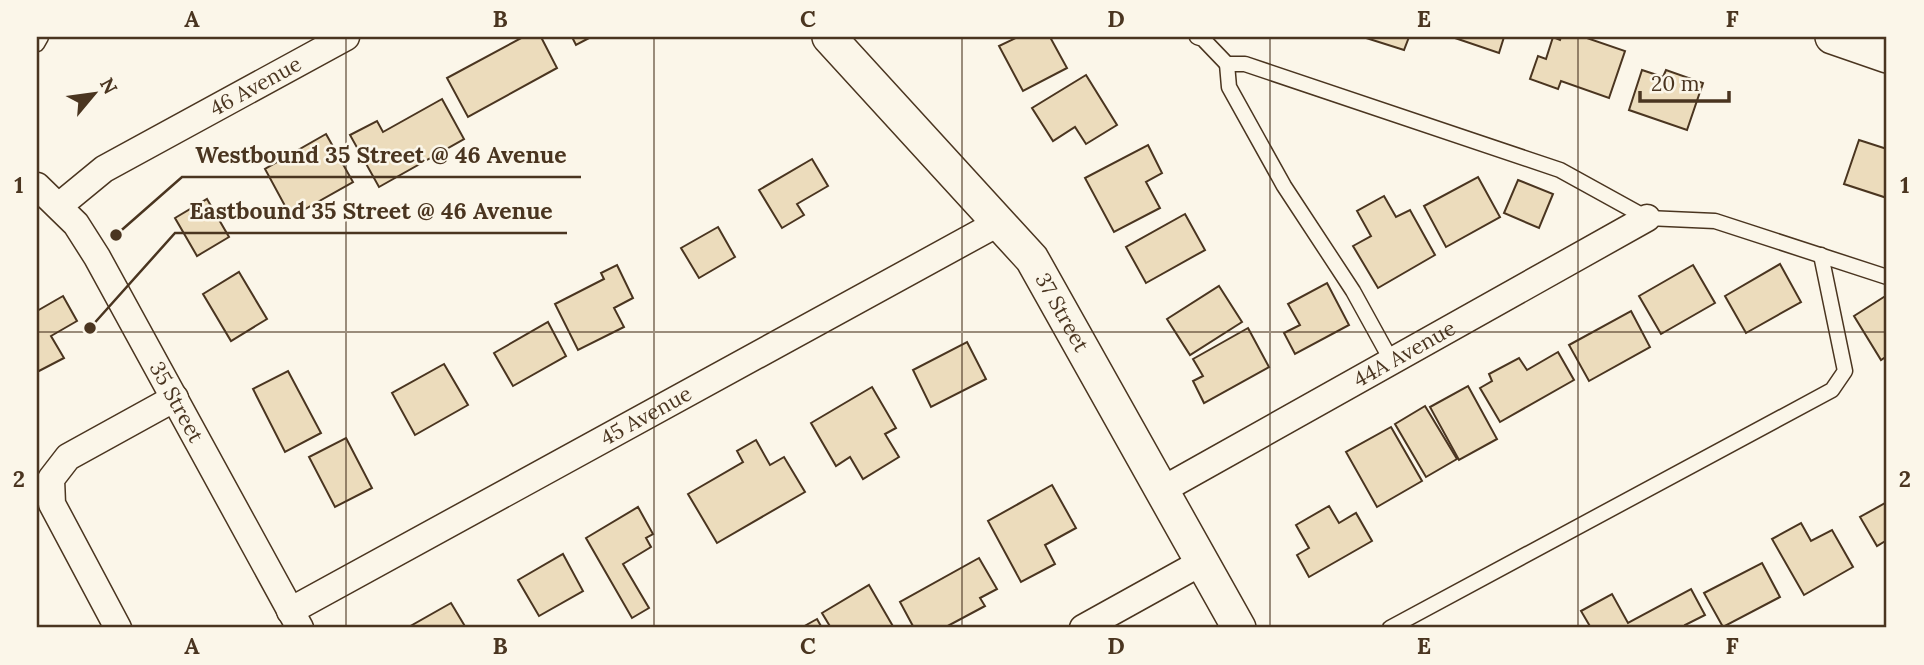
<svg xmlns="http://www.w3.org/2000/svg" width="1924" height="665" font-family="Lora,serif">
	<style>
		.building { fill: #ecdcbc; stroke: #4a3520; stroke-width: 2 }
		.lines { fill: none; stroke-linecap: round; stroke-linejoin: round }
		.service-casing { stroke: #4a3520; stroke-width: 17 }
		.minor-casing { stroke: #4a3520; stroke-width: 29 }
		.tertiary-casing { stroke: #4a3520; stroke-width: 36 }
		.service { stroke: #fbf6e9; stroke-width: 14 }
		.minor { stroke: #fbf6e9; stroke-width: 26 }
		.tertiary { stroke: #fbf6e9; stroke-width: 33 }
		.grid { fill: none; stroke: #4a3520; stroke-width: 2; stroke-opacity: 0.55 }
		.labels { text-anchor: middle; stroke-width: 5; stroke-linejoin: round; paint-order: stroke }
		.street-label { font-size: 21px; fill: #4a3520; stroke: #fbf6e9 }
		.leader { fill: none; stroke: #4a3520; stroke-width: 2.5 }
		.callout-dot { fill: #4a3520; stroke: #fbf6e9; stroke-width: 2.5 }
		.callout-label { font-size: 23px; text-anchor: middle; font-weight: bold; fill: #4a3520; stroke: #fbf6e9; stroke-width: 5; stroke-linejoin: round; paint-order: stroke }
		.neatline { fill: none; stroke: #4a3520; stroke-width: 2.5 }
		.grid-label { font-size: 23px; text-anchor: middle; font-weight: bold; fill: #4a3520 }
	</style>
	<rect width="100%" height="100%" fill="#fbf6e9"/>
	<g class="building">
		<path d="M523,37h18l16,31 -89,49 -21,-39z"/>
		<path d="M572,37h19l-15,8z"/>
		<path d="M1018,37h32l17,31 -44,23 -24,-45z"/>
		<path d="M1363,37h46l-5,13z"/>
		<path d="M1452,37h52l-5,16z"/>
		<path d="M1553,37l7,3 1,-3h23l41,14 -16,47 -48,-17 -3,8 -28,-10 8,-23 8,3z"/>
		<path d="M1642,70l21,7 3,-7 37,13 -16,47 -58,-20z"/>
		<path d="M1086,75l31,50 -31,19 -11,-17 -22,14 -21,-33z"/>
		<path d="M442,99l22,40 -85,48 -29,-52 27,-14 6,11z"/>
		<path d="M326,134l27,48 -62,35 -26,-48z"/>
		<path d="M1859,140l28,9v49l-43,-14z"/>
		<path d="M1148,145l14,28 -16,9 14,26 -46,24 -29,-54z"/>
		<path d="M812,159l16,27 -31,18 7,11 -22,13 -23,-38z"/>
		<path d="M1478,177l22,40 -54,30 -22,-41z"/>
		<path d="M1518,180l35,14 -14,34 -35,-15z"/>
		<path d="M1384,196l12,21 14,-7 25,45 -57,33 -25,-42 18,-10 -14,-25z"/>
		<path d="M207,199l22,38 -32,19 -22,-38z"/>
		<path d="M1185,214l20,36 -59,33 -20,-36z"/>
		<path d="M718,227l17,30 -36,21 -18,-30z"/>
		<path d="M1780,264l21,38 -55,31 -21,-37z"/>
		<path d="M617,265l16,33 -19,10 10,19 -46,23 -23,-46 49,-25 -3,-6z"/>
		<path d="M1693,265l22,38 -54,31 -22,-38z"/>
		<path d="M239,272l28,47 -36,22 -28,-47z"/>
		<path d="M1327,283l22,42 -54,29 -11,-21 16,-8 -12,-21z"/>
		<path d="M1219,286l23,36 -52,33 -23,-36z"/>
		<path d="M1887,295v61l-6,4 -27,-44z"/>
		<path d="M63,296l14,25 -26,15 13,22 -27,14v-61z"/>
		<path d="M1631,311l19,36 -61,34 -20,-36z"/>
		<path d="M548,322l18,34 -53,30 -19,-33z"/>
		<path d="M1248,328l21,39 -65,36 -11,-22 10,-5 -10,-17z"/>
		<path d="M967,342l19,37 -55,28 -18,-37z"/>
		<path d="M1558,352l16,28 -74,42 -20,-34 12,-7 -3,-7 30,-16 8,12z"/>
		<path d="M444,364l24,41 -53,30 -23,-42z"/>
		<path d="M288,371l33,62 -36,19 -32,-63z"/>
		<path d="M1468,386l29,53 -38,21 -29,-53z"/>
		<path d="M872,387l24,41 -11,6 14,23 -36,22 -13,-22 -14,9 -25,-43z"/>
		<path d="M1425,406l32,53 -31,18 -31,-53z"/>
		<path d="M1391,427l31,54 -45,26 -31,-55z"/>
		<path d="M346,438l26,50 -37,19 -26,-50z"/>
		<path d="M756,440l14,25 14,-8 21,35 -88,51 -29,-49 55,-32 -6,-11z"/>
		<path d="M1052,485l24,43 -31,17 10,19 -34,18 -33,-61z"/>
		<path d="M1887,502v38l-10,6 -17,-29z"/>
		<path d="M1329,506l10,17 17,-10 16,28 -63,36 -12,-22 12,-7 -13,-23z"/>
		<path d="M638,507l15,27 -7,4 5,9 -28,17 26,44 -17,10 -46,-80z"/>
		<path d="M1801,523l10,18 21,-11 21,37 -49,28 -32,-56z"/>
		<path d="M563,554l20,37 -44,25 -21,-36z"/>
		<path d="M979,558l18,31 -17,9 5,8 -41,22h-30l-14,-26z"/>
		<path d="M1762,563l18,34 -57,30 -19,-34z"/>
		<path d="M869,585l25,43h-63l-9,-15z"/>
		<path d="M1691,589l14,26 -20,10 1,3h-95l-10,-17 31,-17 16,29z"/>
		<path d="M451,603l15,25h-59z"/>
		<path d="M817,619l5,9h-21z"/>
	</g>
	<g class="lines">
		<g class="service-casing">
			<g id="service">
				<path d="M1197,37l6,2 24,25h18l315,106 87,48 68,3 172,56"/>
				<path d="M37,44l4,-7"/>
				<path d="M1227,64l2,23 55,99 69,105 38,69"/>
				<path d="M1390,628l442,-238 13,-19 -24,-116"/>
			</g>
		</g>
		<g class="minor-casing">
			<g id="minor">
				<path id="s1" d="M37,186l39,38 21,33 203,371"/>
				<path id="s2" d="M59,206l45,-37 242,-132"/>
				<path id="s3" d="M1162,490l485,-272"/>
				<path id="s4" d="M290,611l710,-389"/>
				<path d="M118,628l-66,-124 -1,-25 17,-22 107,-59"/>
				<path d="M1083,628l119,-66"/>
			</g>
		</g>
		<g class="tertiary-casing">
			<g id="tertiary">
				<path id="s5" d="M829,37l203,222 207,369"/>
				<path d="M1832,37l55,19"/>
			</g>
		</g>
		<use href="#service" class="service"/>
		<use href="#minor" class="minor"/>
		<use href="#tertiary" class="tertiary"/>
	</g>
	<path class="grid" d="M346,37v591M654,37v591M962,37v591M1270,37v591M1578,37v591M37,332h1850"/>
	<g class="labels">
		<g class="street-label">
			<text dy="7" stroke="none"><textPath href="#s2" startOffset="231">46 Avenue</textPath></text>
			<text dy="7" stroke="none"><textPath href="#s5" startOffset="362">37 Street</textPath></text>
			<text dy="7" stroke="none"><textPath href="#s3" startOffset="278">44A Avenue</textPath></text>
			<text dy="7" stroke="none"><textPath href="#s1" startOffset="259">35 Street</textPath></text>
			<text dy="7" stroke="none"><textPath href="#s4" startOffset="406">45 Avenue</textPath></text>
		</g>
	</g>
	<path class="leader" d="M116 235L182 177H581M90 328L175 233H567"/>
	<g class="callout-dot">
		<circle cx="116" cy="235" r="7"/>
		<circle cx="90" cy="328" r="7"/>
	</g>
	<g class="callout-label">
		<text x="381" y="163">Westbound 35 Street @ 46 Avenue</text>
		<text x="371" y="219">Eastbound 35 Street @ 46 Avenue</text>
	</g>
	<rect width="1924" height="665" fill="none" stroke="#fbf6e9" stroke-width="77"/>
	<g transform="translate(94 94) rotate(61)" stroke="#fbf6e9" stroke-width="5" paint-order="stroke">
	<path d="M0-5L12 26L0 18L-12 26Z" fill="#4a3520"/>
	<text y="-10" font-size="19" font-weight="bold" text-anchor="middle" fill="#4a3520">N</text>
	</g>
	<path d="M1640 91v10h89v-10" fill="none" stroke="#4a3520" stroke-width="3.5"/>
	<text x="1651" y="91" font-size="21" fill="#4a3520" stroke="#fbf6e9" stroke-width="5" paint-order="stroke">20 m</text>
	<rect x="38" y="38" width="1847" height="588" class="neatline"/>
	<g class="grid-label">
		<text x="192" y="27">A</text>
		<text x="500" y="27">B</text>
		<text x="808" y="27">C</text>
		<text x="1116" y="27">D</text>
		<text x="1424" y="27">E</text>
		<text x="1732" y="27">F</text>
		<text x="19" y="193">1</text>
		<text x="1905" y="193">1</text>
		<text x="19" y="487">2</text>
		<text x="1905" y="487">2</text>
		<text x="192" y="654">A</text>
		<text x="500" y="654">B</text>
		<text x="808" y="654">C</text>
		<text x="1116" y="654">D</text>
		<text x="1424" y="654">E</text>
		<text x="1732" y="654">F</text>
	</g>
</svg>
